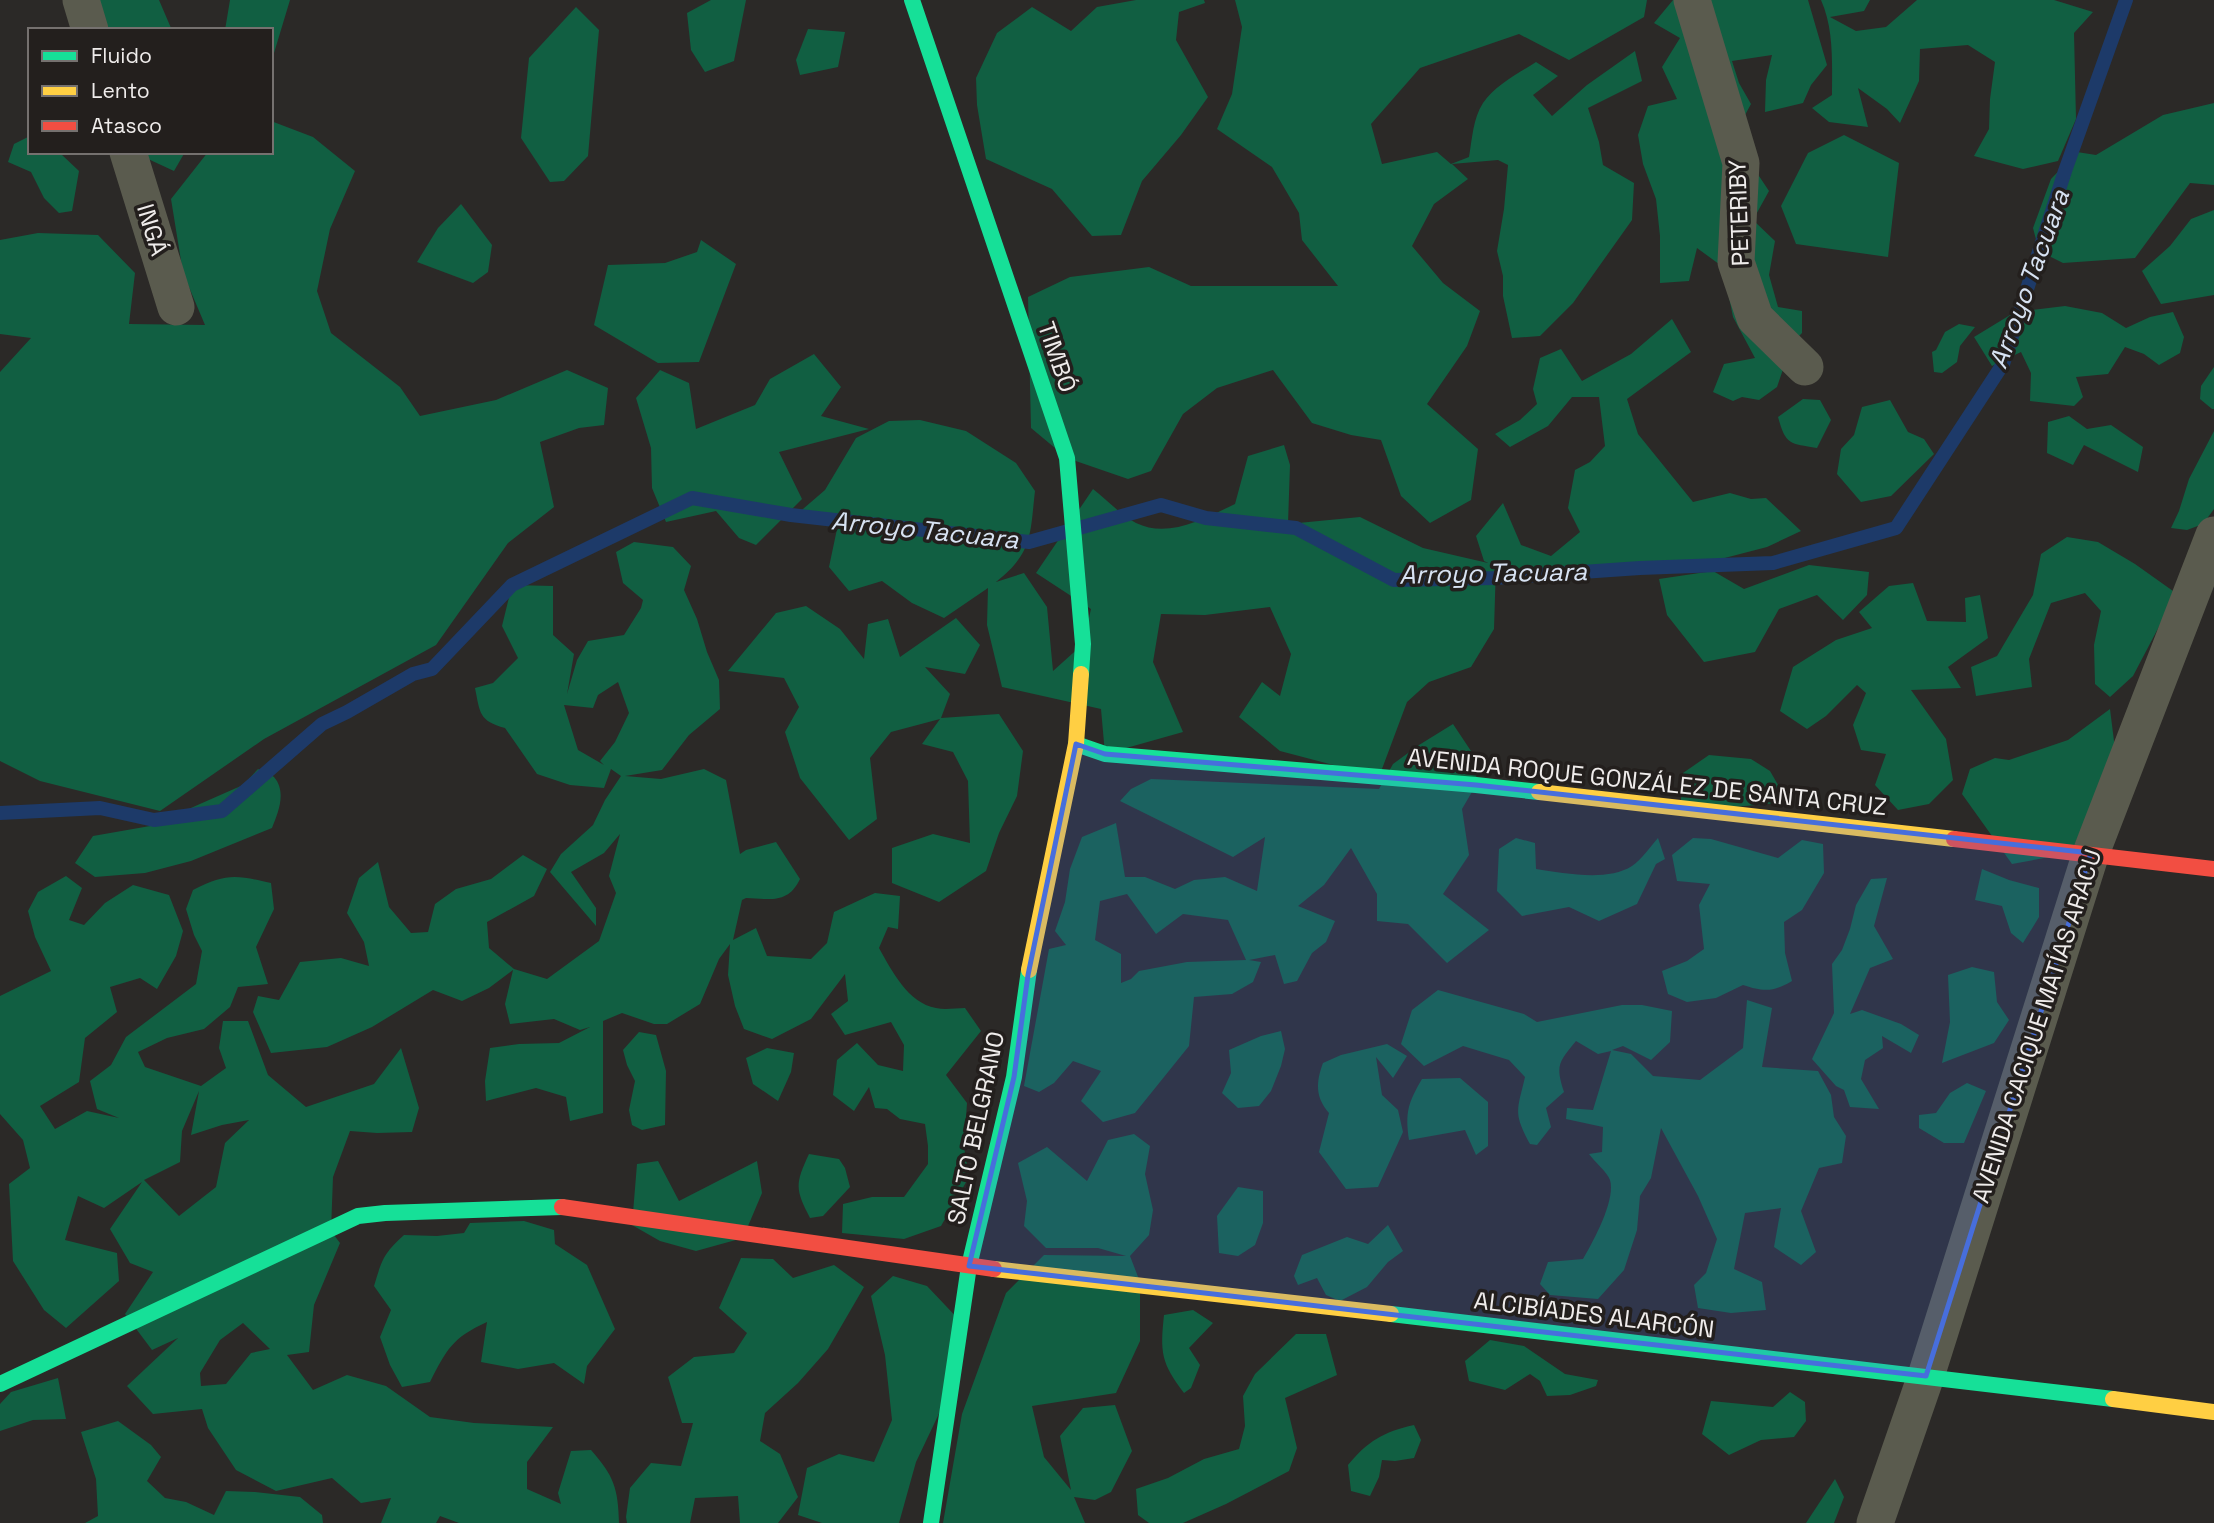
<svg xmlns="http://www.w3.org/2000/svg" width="2214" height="1523" font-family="'Space Grotesk',sans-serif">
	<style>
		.forest { fill: #115f42; fill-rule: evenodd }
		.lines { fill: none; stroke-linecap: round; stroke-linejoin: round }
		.stream { stroke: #1d3a69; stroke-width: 14 }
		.street { stroke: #5a5b4e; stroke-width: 37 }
		.fast { stroke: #16e098; stroke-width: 16 }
		.slow { stroke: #ffcf43; stroke-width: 16 }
		.jam { stroke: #f24e42; stroke-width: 16 }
		.marked { fill: #476edc; fill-opacity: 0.2; stroke: #476edc; stroke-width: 5; stroke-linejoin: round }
		.labels { text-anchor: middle; stroke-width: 7; stroke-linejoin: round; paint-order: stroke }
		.street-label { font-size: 24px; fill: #efeceb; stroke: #231f1d }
		.water-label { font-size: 26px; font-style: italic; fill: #d7e2f2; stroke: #231f1d }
	</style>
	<rect width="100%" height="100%" fill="#2b2927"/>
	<g class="forest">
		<path d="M81,0h78l12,28 8,2h-89z"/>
		<path d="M230,0h60l-19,63v-33h-46z"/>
		<path d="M711,0h35l-12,61 -29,11 -14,-22 -4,-37z"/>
		<path d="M1136,0h68l1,3 -26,9 -3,28 32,57 -27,38 -39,46 -21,54 -29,1 -40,-47 -66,-30 -9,-54 -1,-27 21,-45 35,-26 39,24 26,-24z"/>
		<path d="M1235,0h412l-3,17 -75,43 -50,-26 -99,34 -49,56 11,40 55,-12 14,12 18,-7c3,-17 4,-39 14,-54 12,-18 36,-30 53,-41l22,14 -25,19 19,21 35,-31 48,-34 7,30 -54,27 11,34 4,23 31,18 -2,37 -59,83 -33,33 -28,2 -9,-42v-20l-6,-25 7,-42 4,-44 -10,-5 -46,4 16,15 -34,25 -22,42 31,37 37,28 -13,35 -40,58 51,45 -7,51 -41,23 -29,-27 -20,-56 -30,-5 -39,-12 -39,-53 -56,18 -34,26 -32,57 -23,8 -61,-21 -36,-30 -3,-131 42,-20 79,-10 42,19h147l-36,-46 -3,-27 -27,-46 -55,-38 15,-35 10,-67z"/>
		<path d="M1673,0h135l19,65 -16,20 -8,18 -38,9 1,-32 6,-25 -40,6 7,22 12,21 -18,33 36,54 -16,29 22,21 -6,34 9,32 24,4v22l-10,10 -15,44 -18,13 -17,-3 -9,4 -20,-9 11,-28 31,-6 -22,-41 -10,-50 -26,-19 -8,33 -29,2v-47l-4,-37 -13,-35 -5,-29 10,-29 29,-7 -15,-32 18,-29 -26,-15z"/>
		<path d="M1821,0h49l-6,11 -34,6 26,14 30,-4 31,-27h137l39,12 -19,21 2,86 -18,42 -35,8 -49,-13 15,-27 1,-30 5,-37 -27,-17 -48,4 -1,32 -19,42 -13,-14 -29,-21 10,39 -39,-5 -17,-14 20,-13c0,-32 2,-66 -11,-95z"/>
		<path d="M576,7l23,23 -11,126 -24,25 -14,1 -29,-44 8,-80z"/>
		<path d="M808,29l37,3 -7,35 -38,8 -4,-15z"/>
		<path d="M2214,103v82l-24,-2 -55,75 -72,5 -24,-12 -6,-23 18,-49 26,-27 19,3 67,-40z"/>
		<path d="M271,121l42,16 42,34 -25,58 -13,62 14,42 69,54 20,29 76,-16 71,-30 41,18 -4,37 -25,3 -39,14 14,65 -46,36 -72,102 -172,94 -104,72 -120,-30 -40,-20v-389l31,-34 -31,-4v-94l38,-7 60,2 37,38 -6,51 76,1 -22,-52 -12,-74 37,-47h63z"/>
		<path d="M1844,135l55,28 -11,94 -92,-13 -15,-38 27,-53z"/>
		<path d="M30,136v16l31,2 18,17 -7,40 -13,2 -15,-15 -13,-26 -23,-10 6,-18z"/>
		<path d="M133,152h52l-11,19z"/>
		<path d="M461,204l31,41 -4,27 -15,11 -56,-21 21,-34z"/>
		<path d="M2214,210v85l-53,9 -19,-33 28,-25 21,-27z"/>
		<path d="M701,240l35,24 -37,98 -41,1 -64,-38 14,-60 57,-2 32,-11z"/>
		<path d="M2065,306l37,7 24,15 24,-11 23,-5 11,25 -4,16 -21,12 -15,-11 -19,-7 -17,27 -32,3 7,20 -9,9 -44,-5 1,-28 -10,-21 -29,14 -18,-29 41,-25z"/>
		<path d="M1672,319l19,33 -64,47 11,35 55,68 37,-9 21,6 15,-1 35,33 -34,16 -73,19 -159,13 -39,-14 -2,64 -23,38 -42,15 -22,20 -28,75 -99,-26 -41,-34 23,-35 18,14 11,-42 -21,-47 -65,8 -44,-1 -8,48 30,70 -78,22 -4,-45 -99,-22 -15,-62 1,-37 -44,30 -32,-15 -30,-22 -33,10 -20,-24 8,-38 -41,-14 29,-25 31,-52 33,-17 31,-1 46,11 50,32 19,28c-5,43 -2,62 -39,91l28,-9 23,34 6,64 30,-27 8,-35 -55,-36 57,-84c13,10 29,27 43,34 33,16 69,-5 99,-19l13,-48 36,-11 6,20 -2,59 72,-7 63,31 65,15 -4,-2 -8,-25 27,-33 18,42 30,11 29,-24 -12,-24 7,-38 15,-8 15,-16 -6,-49h-27l-24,29 -38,21 -15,-13 25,-14 17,-16 -4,-15 7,-31 21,-9 21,32 49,-27z"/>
		<path d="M1959,324l16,3 -15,19 -3,16 -15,11 -8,-1 -2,-20 4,-2 9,-18z"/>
		<path d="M814,354l27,33 -20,29 48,13 -90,23 23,47 -46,46 -17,-7 -23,-27 -50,11 -14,-34 -1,-40 -15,-50 24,-28 29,13 7,46 59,-24 15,-26z"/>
		<path d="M2214,367v42h-2l-12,-10 1,-13z"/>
		<path d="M1803,399l17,1 11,20 -14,28c-27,-5 -31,-2 -39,-31z"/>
		<path d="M1890,400l18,32 16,7 10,15 -43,42 -30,6 -24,-28 4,-25 13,-14 8,-28z"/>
		<path d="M2069,416l18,13 24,-4 32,22 -5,25 -54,-27 -11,20 -26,-12 1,-31z"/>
		<path d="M2214,431v78l-11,15 -16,6 -16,-2 8,-17 10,-32z"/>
		<path d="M2067,537l31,5 37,22 38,27 -9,26 -31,59 -23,21 -15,-13 -1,-39 7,-34 -16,-18 -34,10 -22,56 3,28 -56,9 -5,-29 26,-11 36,-61 8,-41z"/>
		<path d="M634,542l39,5 18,19 -7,24 13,29 10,33 12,28 1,29 -31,26 -27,35 -37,6 36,3 43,-10 22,11 14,74 6,-4 30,-8 24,37c-12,25 -29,20 -54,19l-4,2 -9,40 23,-12 11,28 44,3 16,-16 7,-31 41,-19 25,3 -2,33 -10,-2 -9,21c13,23 29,55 57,60 9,2 20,0 29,0l16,23 -35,44 21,28 -3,44 5,30 -28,49 -37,13 -62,-6 1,-29 29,-7h32l24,-33v-18l-3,-22 -25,-5 -13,-10 -12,-1 -6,-21 -15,24 -21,-16 4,-35 20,-17 21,22 25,6 1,-26 -13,-23 -46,13 -14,-21 17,-13 -3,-27 -34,45 -39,20 -28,-10 -9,-23 -7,-31 2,-31 -11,15 -19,45 -33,20h-13l-32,-11 -19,8v92l-33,8 -4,-24 -30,-9 -50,13 -1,-20 5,-33 29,-4 40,-1 31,-16 -10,3 -26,-11 -44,5 -5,-20 8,-34 -24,18 -27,13 -29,-11 -61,37 -45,20 -56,6 -18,-41 5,-16 21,4 21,-38 41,-4 28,8 -5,-24 -17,-29 12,-35 19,-16 11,45 22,26 17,-1 7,-28 21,-15 35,-10 32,-24 24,14 -13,27 -47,26 2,26 25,21 33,10 52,-38 17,-48 -7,-17 11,-42 -16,19 -33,19 25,36v18l-46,-54 11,-18 32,-29 12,-25 16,-24 -10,-7 -7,19 -34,-3 -33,-11 -32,-46c-26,-7 -25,-15 -30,-40l18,-5 25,-25 -16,-32 10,-41 41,1v49l21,19 -7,40 10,-34 11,-19 36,-6 17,-27 2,-8 -20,-17 -7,-31zM618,682l11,31 -14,29 -15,19 4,4 -26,-15 -14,-45 29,3 5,-13z"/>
		<path d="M1809,565l60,7 -2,23 -24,25 -26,-25 -38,14 -24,43 -51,10 -37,-47 -8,-36 54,-8 31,18z"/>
		<path d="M1913,583l14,38 39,1 -1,-24 15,-3 8,43 -40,29 13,21 -50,2 35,49 7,41 -24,24 -31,6 -23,-25 11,-31 -25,-4 -8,-25 13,-32 -9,-8 -31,31 -19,13 -27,-18 13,-44 43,-27 36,-12 -13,-16 30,-26z"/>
		<path d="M806,606l34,23 24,30 4,-35 20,-5 12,38 56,-39 24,27 -15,29 -40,-7 25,27 -9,24 58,-4 24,37 -6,45 -18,37 -13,38 -47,31 -47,-19v-35l41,-14 37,9 -2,-62 -15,-29 -31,-8 18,-25 -49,13 -21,26 7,61 -28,21 -49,-62 -15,-46 14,-25 -15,-29 -56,-7 48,-58z"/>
		<path d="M2110,709l5,40 -44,104 -59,11 -50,-70 8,-25 25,-11 14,2 59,-20z"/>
		<path d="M1453,724l24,36 -1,25 -14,24 7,46 -26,39 46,36 -42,33 -39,-39 -31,-3v-27l-26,-46 -27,37 -26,21 37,15 -9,21 -14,11 -15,28 -13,3 -9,-29 -26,5 12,2 -8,20 -21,12 -38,3 -5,49 -54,67 -32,9 -22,-21 20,-30 -28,-10 -19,22 -15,9 -15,-6 25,-137 17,-4 -11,-14 10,-29 5,-33 12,-32 34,-14 9,54h20l30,12 19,-9 31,-3 32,14 8,-54 -32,20 -113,-56 11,-12 20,-10 228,10 14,-25 26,-19zM1127,894l29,40 27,-20 45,6 18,40 -59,2 -48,9 -8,8 -10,4v-29l-26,-14 5,-39z"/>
		<path d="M1709,755l42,4 19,12 18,31 -108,10 3,-39z"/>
		<path d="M258,769c4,2 13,5 16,8 13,15 4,36 -2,51l-81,33 -46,12 -50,4 -20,-14 18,-27 57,-10 93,-41z"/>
		<path d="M1516,838l19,5 1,26c28,4 71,13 96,-3 10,-7 18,-19 26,-28l7,21 -9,5 -19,40 -38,17 -30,-14 -47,9 -25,-25 2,-42z"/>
		<path d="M1693,838l18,1 67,19 24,-18 21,4 1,29 -22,37 -18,12 1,31 7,28c-19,11 -28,11 -49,4l-27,13 -29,4 -19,-8 -6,-23 25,-10 17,-12 -5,-44 11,-21 -33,-3 -5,-26z"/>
		<path d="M1982,869l27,11 30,8v29l-16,26 -12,-10 -9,-27 -27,-6z"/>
		<path d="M66,876l16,12 -13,32 15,5 21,-22 28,-18 36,10 14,36 -7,25 -19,33 -17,-11 -30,9 7,25 -32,26 -6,44 -39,24 15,23 32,-18 32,7 -22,-9 -7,-28 21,-16 15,-28 70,-53 6,-33 -8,-16 -8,-26 7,-19c33,-17 43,-15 78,-7l3,26 -18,38 12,37 -30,3 -8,20 -26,22 -37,9 -29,14 7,15 56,19 25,-18 -7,-20 4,-27h25l20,54 38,32 68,-23 27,-36 18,60 -7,24 -35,1 -27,-2 -17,46 -2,54 9,12 -26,62 -5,47 -22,3 26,35 34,-15 39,11 44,31 44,6 79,4 -26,35v27l34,15 -3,-11 13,-42 20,-1c23,26 27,38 28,73h-160l-19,-7 -4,7h-55l10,-25 -30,5 -29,-25 -56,13 -40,-21 -28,-42 -6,-19 -49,5 -26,-28 51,-48 -26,12 -27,-36 28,-42 -23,-9 -20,-34 32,-47 -38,26 -26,-12 -13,44 52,13 2,28 -53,47 -22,-18 -31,-49 -4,-77 21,-16 -7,-28 -23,-26v-118l51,-25 -16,-34 -7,-26 10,-19zM199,1091l-8,44 31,-10 27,-5 -24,23 -9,44 -37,29 -35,-36 36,-18 2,-31zM243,1323l27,26 -19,4 -25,31 -25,2 -1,-13 20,-33z"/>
		<path d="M1887,878l-13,48 19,33 -23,9 -20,46 12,-4 39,14 18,11 -8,18 -29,-17 1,12 -18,12 -4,19 18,30 -29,-2 -6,-17 -8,-4 -24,-27 22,-46 -2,-49 10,-14 8,-21 6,-24 15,-26z"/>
		<path d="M1972,967l22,5 3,30 12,18 -15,23 -52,20 8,-41 -2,-47z"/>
		<path d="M1438,990l86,24 13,8 85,-17h20l30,6 -2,31 -19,18 -28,-14 -11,4 19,4 22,22 47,4 43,-32 4,-48 25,8 -10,59 56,4 13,24 3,22 12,19 -4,27 -23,5 -18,43 15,41 -15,13 -27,-18 7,-39 -36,5 -11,56 28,13 4,28 -35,3 -33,-5 -4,-23 12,-12 11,-34 -19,-43 -37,-68 -10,50 -11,18 -3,34 -13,40 -26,29 -48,-4 -10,-11 8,-22 35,-3c10,-17 33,-59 27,-79 -3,-8 -16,-19 -21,-26l13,-2 1,-25 -37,-8 1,-11 26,2 18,-59 -13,3 -22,-13c-17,21 -21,24 -12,51l-18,16 5,19 -14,18 -7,-1c-17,-31 -13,-33 -5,-67l-16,-17 -46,-14 -39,20 -23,-22 11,-34z"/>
		<path d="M1281,1031l4,18 -4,17 -10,25 -12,15 -21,2 -16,-15 9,-20 -2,-23 32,-14z"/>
		<path d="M639,1032l17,3 10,36 -1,54 -23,5 -10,-5 -3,-15 6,-29 -8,-16 -4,-15z"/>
		<path d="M1387,1044l20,12 -14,22 -17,-21 6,38 16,15 5,22 -25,55 -32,2 -27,-37 10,-39c-14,-16 -13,-31 -6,-50l18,-8z"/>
		<path d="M767,1048l27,5 -3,19 -13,29 -25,-17 -7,-26z"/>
		<path d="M1460,1078l28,24v44l-12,9 -11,-25 -56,10c-4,-28 -1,-37 13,-61z"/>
		<path d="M1967,1083l19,8 -22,52h-20l-25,-15v-13l17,-2 14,-20z"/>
		<path d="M1134,1134l16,12 -5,28 8,36 -4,25 -19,21 10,26v59l-24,52 -84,13 12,51 27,33 -11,-54 23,-28 32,-3 17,46 -21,41 -16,8 -21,-3 11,26h-142l19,-109 44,-121 38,-38 82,1 -28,-8h-52l-22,-22 3,-25 -9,-38 29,-16 40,34 21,-41z"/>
		<path d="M809,1154l30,5 6,9 5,19 -27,29 -13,2c-15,-29 -15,-34 -1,-64z"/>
		<path d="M658,1161l21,40 78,-40 5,32 -19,45 -47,13 -36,-10 -28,-16 5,-61z"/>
		<path d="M1238,1187l25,4v32l-8,22 -17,11 -19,-3 -2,-37z"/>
		<path d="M524,1221l30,9 1,14 32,21 28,64 -28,37 -3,18 -30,-21 -36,6 -37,-7 6,-40c-35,16 -40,27 -57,60l-28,5 -12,-22 -10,-28 11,-27 -17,-24c8,-26 9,-32 30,-51l33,1 27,-3 6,-10z"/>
		<path d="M1388,1225l15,26 -15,11 -21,25 -27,14 -14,-6 -9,-17 -19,7 -4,-9 8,-21 45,-18 21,7z"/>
		<path d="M741,1258l32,1 20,19 41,-13 30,22 -36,62 -30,34 -33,30 -5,28 20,13 18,43 -20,26h-38l-2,-27 -43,2 -5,25h-63l-1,-6 4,-29 21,-25 30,3 12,-43h-11l-14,-46 26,-20 40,-4 13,-20 -28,-25z"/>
		<path d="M893,1276l34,10 36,38 -9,58 -38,80 -17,61h-77l-24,-8 9,-47 32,-14 35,8 18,-42 -7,-65 -14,-59z"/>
		<path d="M1193,1310l20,13 -24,25 11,17 -9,23 -7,5c-23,-30 -24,-41 -20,-78z"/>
		<path d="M1296,1334h30l11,41 -52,23 12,50 -8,23 -63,33 -43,19h-34l-11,-8 -2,-26 32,-11 36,-19 35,-10 6,-23 -2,-30 12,-22z"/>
		<path d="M1490,1340l34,6 41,28 33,6 -2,6 -26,9 -23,1 -7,-15 -10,-7 -25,16 -36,-9 -4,-20z"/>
		<path d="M58,1378l8,41 -33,1 -33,11v-27l11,-12z"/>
		<path d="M1790,1392l15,10 1,19 -12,16 -33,3 -32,15 -27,-21 9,-33 62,6z"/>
		<path d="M118,1421l33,24 10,12 -14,24 18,17 21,4 28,13 12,-24 29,1 45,5 22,18 1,8h-238l13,-7 -2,-37 -15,-47z"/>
		<path d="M1414,1425l7,15 -7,18 -19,3 -13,-1 -3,17 -9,19 -19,-5 -3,-26c20,-24 35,-33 66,-40z"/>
		<path d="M1835,1479l9,18 -10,26h-28z"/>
	</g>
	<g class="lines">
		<path class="stream" d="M0,813l100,-5 54,12 68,-9 100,-87 25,-12 66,-38 19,-5 80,-84 180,-87 99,17 238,27 132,-37 45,13 90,10 98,52 100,-2 146,-10 133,-5 123,-35 107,-164 62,-193 61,-171"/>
		<g class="street">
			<path d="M81,0l9,30"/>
			<path d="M1692,0l49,163 -5,99 19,56 50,49"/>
			<path d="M128,152l48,155"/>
			<path d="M1875,1523l51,-147 165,-523 123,-318"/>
		</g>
		<g class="fast">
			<path d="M912,0l155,458 16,186 -2,30"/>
			<path d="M1076,744l29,10 371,31 63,7"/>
			<path d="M1391,1314l722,85"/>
			<path d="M0,1384l358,-168 27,-3 177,-6"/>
			<path d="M931,1523l38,-257 45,-189 15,-107"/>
		</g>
		<g class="slow">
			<path d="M1539,792l415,47"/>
			<path d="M1029,970l47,-226 5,-70"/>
			<path d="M994,1269l397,45"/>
			<path d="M2113,1399l101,13"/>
		</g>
		<g class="jam">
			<path d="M1954,839l260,30"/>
			<path d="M562,1207l432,62"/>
		</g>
	</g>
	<path class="marked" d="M1076,744l29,10 371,31 615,68 -165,523 -957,-110 45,-189 14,-102z"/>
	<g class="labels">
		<g class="street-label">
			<text transform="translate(1739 213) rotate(-92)" y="8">PETERIBY</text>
			<text transform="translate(152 230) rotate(73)" y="8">INGÁ</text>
			<text transform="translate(1057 357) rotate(71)" y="8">TIMBÓ</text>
			<text transform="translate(1647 782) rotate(6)" y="8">AVENIDA ROQUE GONZÁLEZ DE SANTA CRUZ</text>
			<text transform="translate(2037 1026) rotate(-72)" y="8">AVENIDA CACIQUE MATÍAS ARACU</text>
			<text transform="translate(976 1128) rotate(-78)" y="8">SALTO BELGRANO</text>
			<text transform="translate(1594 1315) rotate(7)" y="8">ALCIBÍADES ALARCÓN</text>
		</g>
		<g class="water-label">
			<text transform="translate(2029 279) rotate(-70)" y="9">Arroyo Tacuara</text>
			<text transform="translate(925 530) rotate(6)" y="9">Arroyo Tacuara</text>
			<text transform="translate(1493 573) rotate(-1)" y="9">Arroyo Tacuara</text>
		</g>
	</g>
	<rect x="28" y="28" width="245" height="126" fill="#231f1d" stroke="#75716f" stroke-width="2"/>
	<rect x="42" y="51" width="35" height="10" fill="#16e098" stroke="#75716f" stroke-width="2"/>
	<text x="91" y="63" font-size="21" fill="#efeceb">Fluido</text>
	<rect x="42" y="86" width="35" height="10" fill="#ffcf43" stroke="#75716f" stroke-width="2"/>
	<text x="91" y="98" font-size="21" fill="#efeceb">Lento</text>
	<rect x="42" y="121" width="35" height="10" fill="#f24e42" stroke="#75716f" stroke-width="2"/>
	<text x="91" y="133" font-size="21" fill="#efeceb">Atasco</text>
</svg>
